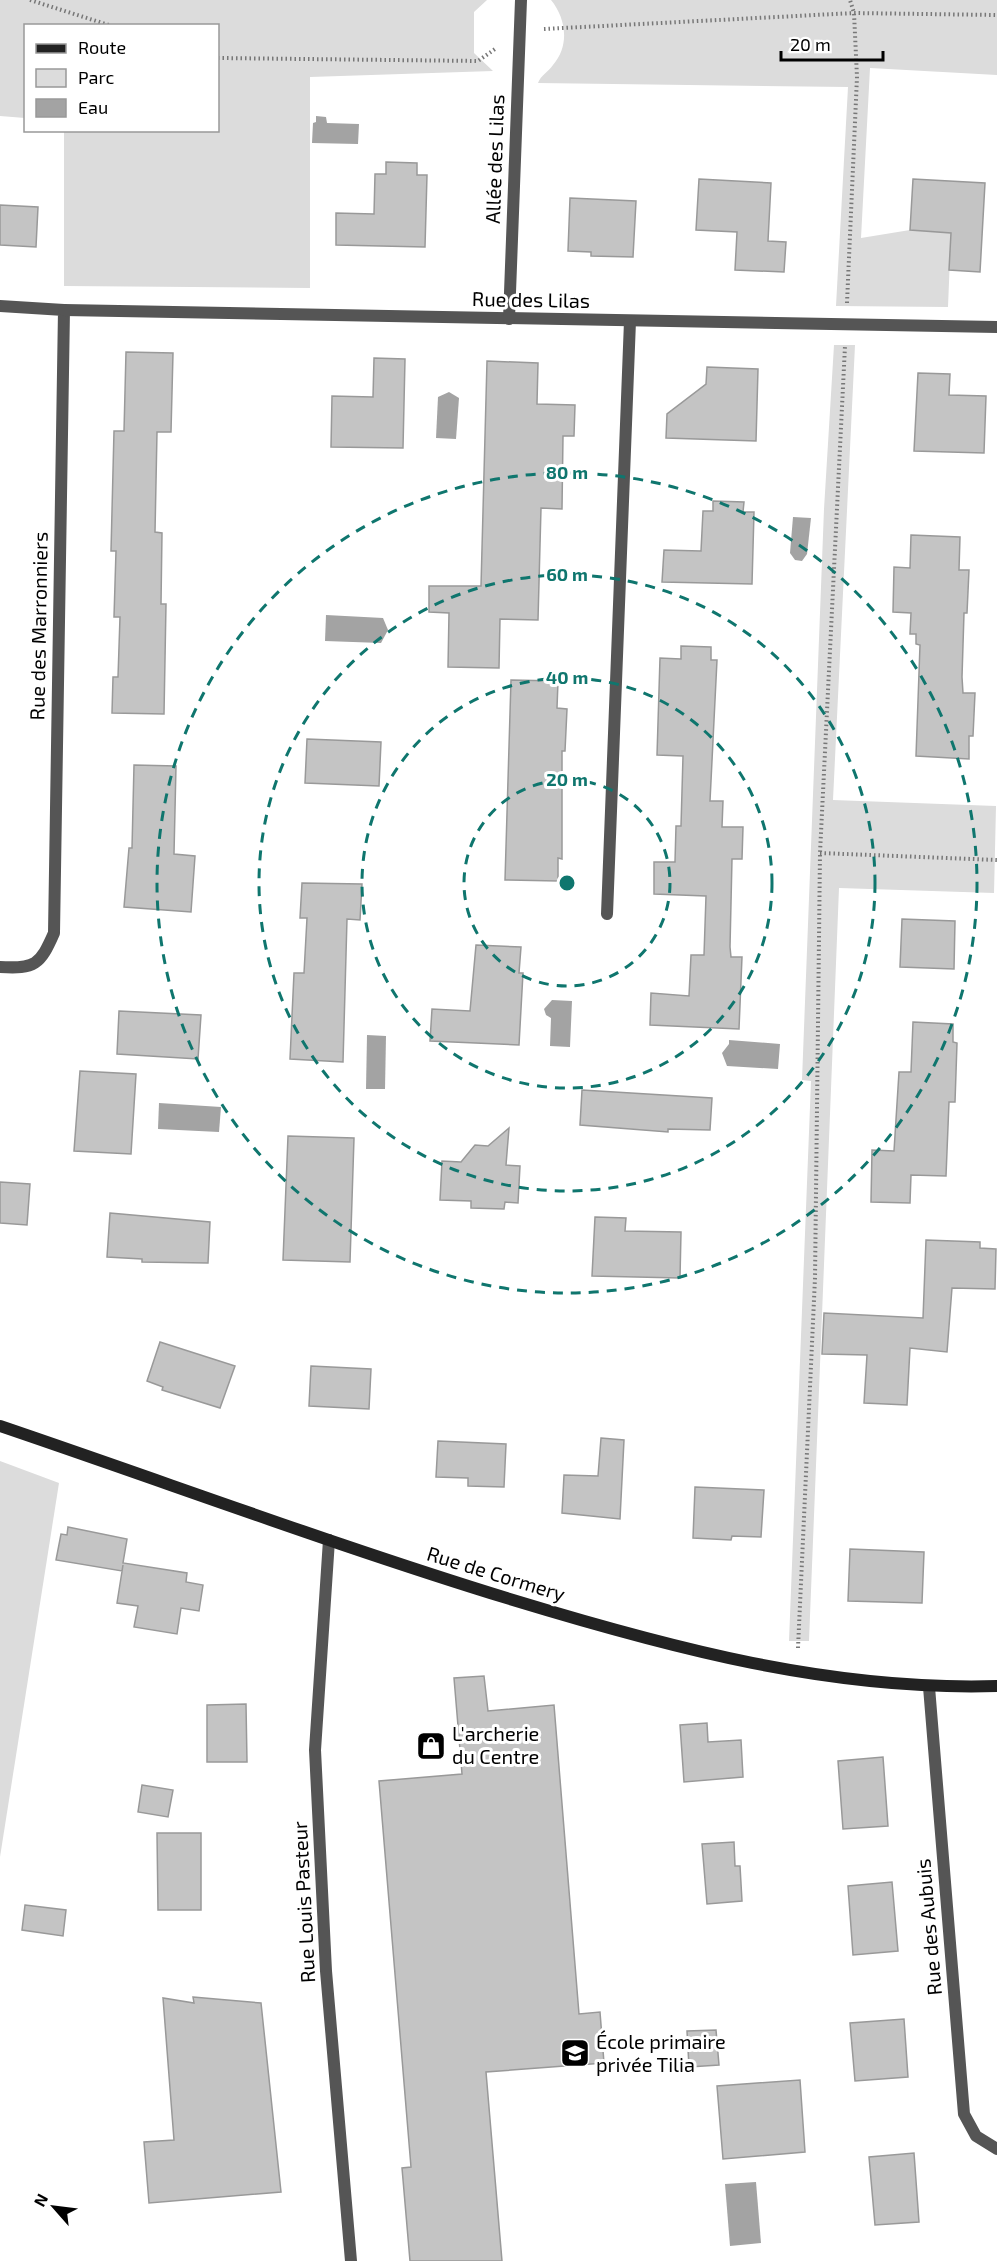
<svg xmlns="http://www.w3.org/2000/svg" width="997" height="2261" font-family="'Exo 2',sans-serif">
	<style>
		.green { fill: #dcdcdc }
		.water { fill: #a3a3a3 }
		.building { fill: #c4c4c4; stroke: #999; stroke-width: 1.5 }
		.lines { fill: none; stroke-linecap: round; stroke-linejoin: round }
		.path { stroke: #777; stroke-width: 4; stroke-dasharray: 1.5 3; stroke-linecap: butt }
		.minor { stroke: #555; stroke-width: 12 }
		.secondary { stroke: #222; stroke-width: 12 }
		.ring { fill: none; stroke: #0f766e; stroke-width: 3; stroke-dasharray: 10 8 }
		.labels { text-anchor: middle; stroke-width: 6; stroke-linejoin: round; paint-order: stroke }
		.street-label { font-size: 20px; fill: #000; stroke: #fff }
		.poi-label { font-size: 20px; fill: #000; stroke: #fff; text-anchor: start }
		.centre { fill: #0f766e; stroke: #fff; stroke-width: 3 }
		.ring-label { font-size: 18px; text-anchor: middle; font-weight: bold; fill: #0f766e; stroke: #fff; stroke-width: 6; stroke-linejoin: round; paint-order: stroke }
	</style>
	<rect width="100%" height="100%" fill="#fff"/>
	<g class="green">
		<path d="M0,0h487l-13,12v41l19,18 -183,6v211l-246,-2v-155l154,-1v-104h-192l-1,92 -25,-2z"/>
		<path d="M551,0h446v75l-127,-7 -9,170 49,-8 41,3 -3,74 -112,-1 12,-219 -310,-4c3,-8 10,-11 15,-18 17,-19 13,-47 -2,-65z"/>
		<path d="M834,345h21l-22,455 163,6 -2,87 -155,-5 -30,753h-20l22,-560 -9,-1 22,-571z"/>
		<path d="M0,1461l59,22 -59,374z"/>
	</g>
	<g class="water">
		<path d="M316,116l10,1 1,6 32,1 -1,20 -46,-1 1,-20 3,-1z"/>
		<path d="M449,392l10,6 -3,41 -20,-1 2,-41z"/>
		<path d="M793,517l18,1 -4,36 -5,7 -7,-1 -5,-7z"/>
		<path d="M326,615l57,3 5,12 -7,13 -56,-2z"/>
		<path d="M552,1000l20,1 -2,46 -20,-1 1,-28 -5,-3 -2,-6z"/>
		<path d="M367,1035l19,1 -1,53h-19z"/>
		<path d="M729,1040l51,4 -2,25 -51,-3 -5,-13 7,-9z"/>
		<path d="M159,1103l62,4 -2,25 -61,-3z"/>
		<path d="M756,2182l5,61 -31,3 -5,-62z"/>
	</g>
	<g class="building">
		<path d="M386,162l31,1v12h10l-2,72 -89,-2v-32l38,1 1,-40h11z"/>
		<path d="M699,179l72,4 -3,58 18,1 -2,30 -49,-2 2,-38 -41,-2z"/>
		<path d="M913,179l72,4 -5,89 -31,-2 2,-37 -41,-3z"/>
		<path d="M570,198l66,3 -3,56 -42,-1v-4l-23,-1z"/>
		<path d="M0,205l38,2 -2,40 -36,-2z"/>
		<path d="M126,352l47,1 -2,79h-14l-2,100 7,1 -1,71h5l-2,110 -52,-1 1,-36h5l2,-60h-6l2,-66h-5l3,-120h10z"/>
		<path d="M374,358l31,1 -2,89 -72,-1 1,-51 41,1z"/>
		<path d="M487,361l51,2 -1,41 38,1 -1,31h-11l-1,73 -21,-1 -3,112 -38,-1 -1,49 -51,-1 1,-54 -20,-1v-26h52z"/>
		<path d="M707,367l51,2 -2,72 -90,-3 1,-24 39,-30z"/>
		<path d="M918,373l32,1 -1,21 37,1 -2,57 -70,-2z"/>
		<path d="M713,501l31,1 -1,10h11l-2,72 -90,-2 2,-32 37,1 2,-40h10z"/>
		<path d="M911,535l49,2 -1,33h10l-2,43h-3l-2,64 1,16h12l-2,43h-4v23l-53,-3 4,-111 -4,-1v-10h-6l1,-21 -18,-1 1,-45 16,1z"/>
		<path d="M681,646l30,1v13h6l-7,141h13l-1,26h21l-1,32h-10l-2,88 1,10h11l-3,72 -89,-4 1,-32 38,3 2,-41h13l2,-59 -52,-2v-32h21l1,-36h5l2,-70 -26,-1 3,-97 21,1z"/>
		<path d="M511,680l47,1 -1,27 10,1 -2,42h-3v108l-4,-1v23l-53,-1z"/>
		<path d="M307,739l74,3 -2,44 -74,-3z"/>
		<path d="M134,765l42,1 -2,88 21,2 -4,56 -67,-5 5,-59h3z"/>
		<path d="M302,883l60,1 -2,36 -13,-1 -4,143 -53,-3 4,-86h10l3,-55h-7z"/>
		<path d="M902,919l53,2 -1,48 -54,-2z"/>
		<path d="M476,945l45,2 -2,26h4l-4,72 -89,-4 2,-32 38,2z"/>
		<path d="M119,1011l82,4 -3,44 -81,-5z"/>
		<path d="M913,1022l40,2v18l4,1 -2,59h-6l-3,74 -35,-1 -1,28 -39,-1 1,-52 22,1 5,-79h12z"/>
		<path d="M80,1071l56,3 -5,80 -57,-3z"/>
		<path d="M582,1090l130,8 -2,32 -42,-1v3l-88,-7z"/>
		<path d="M509,1128l-3,37 14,1 -2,37 -13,-1 -1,7 -33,-1v-7l-31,-1 2,-39 19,1 14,-17 13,1z"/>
		<path d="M288,1136l66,2 -4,124 -67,-2z"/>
		<path d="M0,1182l30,2 -3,41 -27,-2z"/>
		<path d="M110,1213l100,9 -2,41 -66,-1v-3l-35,-2z"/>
		<path d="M595,1217l31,1 -1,13 56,1 -1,46 -88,-2z"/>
		<path d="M926,1240l54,2v6l16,1 -1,40 -43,-1 -5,64 -37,-4 -3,57 -43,-2 3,-48 -45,-1 2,-41 99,5z"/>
		<path d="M160,1342l75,24 -15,42 -58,-18 1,-3 -16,-6z"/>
		<path d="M311,1366l60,3 -2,40 -60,-3z"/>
		<path d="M601,1438l23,2 -4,79 -58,-6 2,-38 34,1z"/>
		<path d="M438,1441l68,3 -2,43 -36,-1v-8l-32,-1z"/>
		<path d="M695,1487l69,3 -3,47 -29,-1 -1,4 -38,-2z"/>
		<path d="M68,1527l59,12 -4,24 64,10 -1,9 17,3 -4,26 -18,-3 -4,26 -43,-7 4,-21 -21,-3 6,-38 -1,6 -66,-11 5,-26 6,1z"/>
		<path d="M850,1549l74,3 -2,51 -74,-2z"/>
		<path d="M484,1676l4,35 66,-6 25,309 21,-2 4,51 -118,9 16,189h-92l-8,-93 9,-1 -32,-386 83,-7 -8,-96z"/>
		<path d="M246,1704l1,58h-40v-57z"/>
		<path d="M707,1723l1,19 33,-2 2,37 -59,5 -4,-57z"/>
		<path d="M883,1757l5,69 -45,3 -5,-68z"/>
		<path d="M142,1785l31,5 -5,27 -30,-5z"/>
		<path d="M157,1833h44v77h-43z"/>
		<path d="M734,1842l1,24h5l2,35 -35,3 -5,-60z"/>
		<path d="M892,1882l6,69 -45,4 -5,-69z"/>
		<path d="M25,1905l41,5 -3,26 -41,-6z"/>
		<path d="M193,1997l68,6 20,189 -132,11 -5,-61 30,-2 -11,-142 31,5z"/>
		<path d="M904,2019l4,58 -53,4 -5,-58z"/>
		<path d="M716,2030l3,35 -30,2 -2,-36z"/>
		<path d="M800,2080l5,72 -82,7 -6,-73z"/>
		<path d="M914,2153l5,69 -44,3 -6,-68z"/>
	</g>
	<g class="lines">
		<g class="path">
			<path d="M30,0l82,26"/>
			<path d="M544,29l310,-16 143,2"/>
			<path d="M218,58l260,3 17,-12"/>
			<path d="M847,303l10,-226 -3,-64 -4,-13"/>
			<path d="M820,853l177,7"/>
			<path d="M798,1648l17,-370 5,-425 25,-507"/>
		</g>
		<g class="minor">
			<path d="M0,306l64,4 -10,623c-14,32 -19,36 -54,34"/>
			<path d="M64,310l933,17"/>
			<path d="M509,319l12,-319"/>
			<path d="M607,914l23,-593"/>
			<path d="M329,1540l-14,210 11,221 25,290"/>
			<path d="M929,1687l35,427 12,22 21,13"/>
		</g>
		<path class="secondary" d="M0,1426c171,58 340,121 513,174 158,48 318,91 484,86"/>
	</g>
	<g class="ring">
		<circle cx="567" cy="883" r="103"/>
		<circle cx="567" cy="883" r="205"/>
		<circle cx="567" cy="883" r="308"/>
		<circle cx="567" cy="883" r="410"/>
	</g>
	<defs>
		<g id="shop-square" transform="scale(1.5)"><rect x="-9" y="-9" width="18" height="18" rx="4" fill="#000" stroke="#fff"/><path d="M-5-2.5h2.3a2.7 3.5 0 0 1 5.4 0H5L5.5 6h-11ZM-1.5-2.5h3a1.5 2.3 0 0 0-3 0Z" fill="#fff"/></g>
		<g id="school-square" transform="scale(1.5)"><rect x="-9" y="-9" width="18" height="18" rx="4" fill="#000" stroke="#fff"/><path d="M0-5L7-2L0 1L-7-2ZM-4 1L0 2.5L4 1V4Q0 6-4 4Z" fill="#fff"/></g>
	</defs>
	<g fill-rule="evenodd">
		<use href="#shop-square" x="431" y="1746"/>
		<use href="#school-square" x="575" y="2053"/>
	</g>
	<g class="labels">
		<g class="street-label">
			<text transform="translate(495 159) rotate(-88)" y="7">Allée des Lilas</text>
			<text transform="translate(531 300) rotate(1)" y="7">Rue des Lilas</text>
			<text transform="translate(39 626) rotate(-89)" y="7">Rue des Marronniers</text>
			<text transform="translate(496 1574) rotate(17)" y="7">Rue de Cormery</text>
			<text transform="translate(304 1902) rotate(-93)" y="7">Rue Louis Pasteur</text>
			<text transform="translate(929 1927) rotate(-95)" y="7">Rue des Aubuis</text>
		</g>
		<g class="poi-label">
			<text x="452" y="1741">L'archerie<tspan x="452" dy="23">du Centre</tspan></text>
			<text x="596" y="2049">École primaire<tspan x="596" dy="23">privée Tilia</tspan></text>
		</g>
	</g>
	<circle cx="567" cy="883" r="9" class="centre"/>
	<g class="ring-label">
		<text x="567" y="479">80 m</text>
		<text x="567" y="581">60 m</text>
		<text x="567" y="684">40 m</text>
		<text x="567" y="786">20 m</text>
	</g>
	<rect x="24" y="24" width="195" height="108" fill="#ffffff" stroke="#999999" stroke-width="1.5"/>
	<rect x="36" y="44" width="30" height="9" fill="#222222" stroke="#999999" stroke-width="1.5"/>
	<text x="78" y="54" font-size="18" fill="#000000">Route</text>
	<rect x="36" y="69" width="30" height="18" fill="#dcdcdc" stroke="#999999" stroke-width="1.5"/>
	<text x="78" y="84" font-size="18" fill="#000000">Parc</text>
	<rect x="36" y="99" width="30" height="18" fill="#a3a3a3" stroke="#999999" stroke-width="1.5"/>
	<text x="78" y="114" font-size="18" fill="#000000">Eau</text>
	<g transform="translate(54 2207) rotate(298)" stroke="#ffffff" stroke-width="4.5" paint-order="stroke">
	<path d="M0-4.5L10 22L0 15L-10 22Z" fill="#000000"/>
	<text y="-9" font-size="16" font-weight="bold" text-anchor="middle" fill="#000000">N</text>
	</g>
	<path d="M781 51v9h102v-9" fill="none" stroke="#000000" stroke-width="3"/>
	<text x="790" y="51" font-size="18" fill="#000000" stroke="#ffffff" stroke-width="4.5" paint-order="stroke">20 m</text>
</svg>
